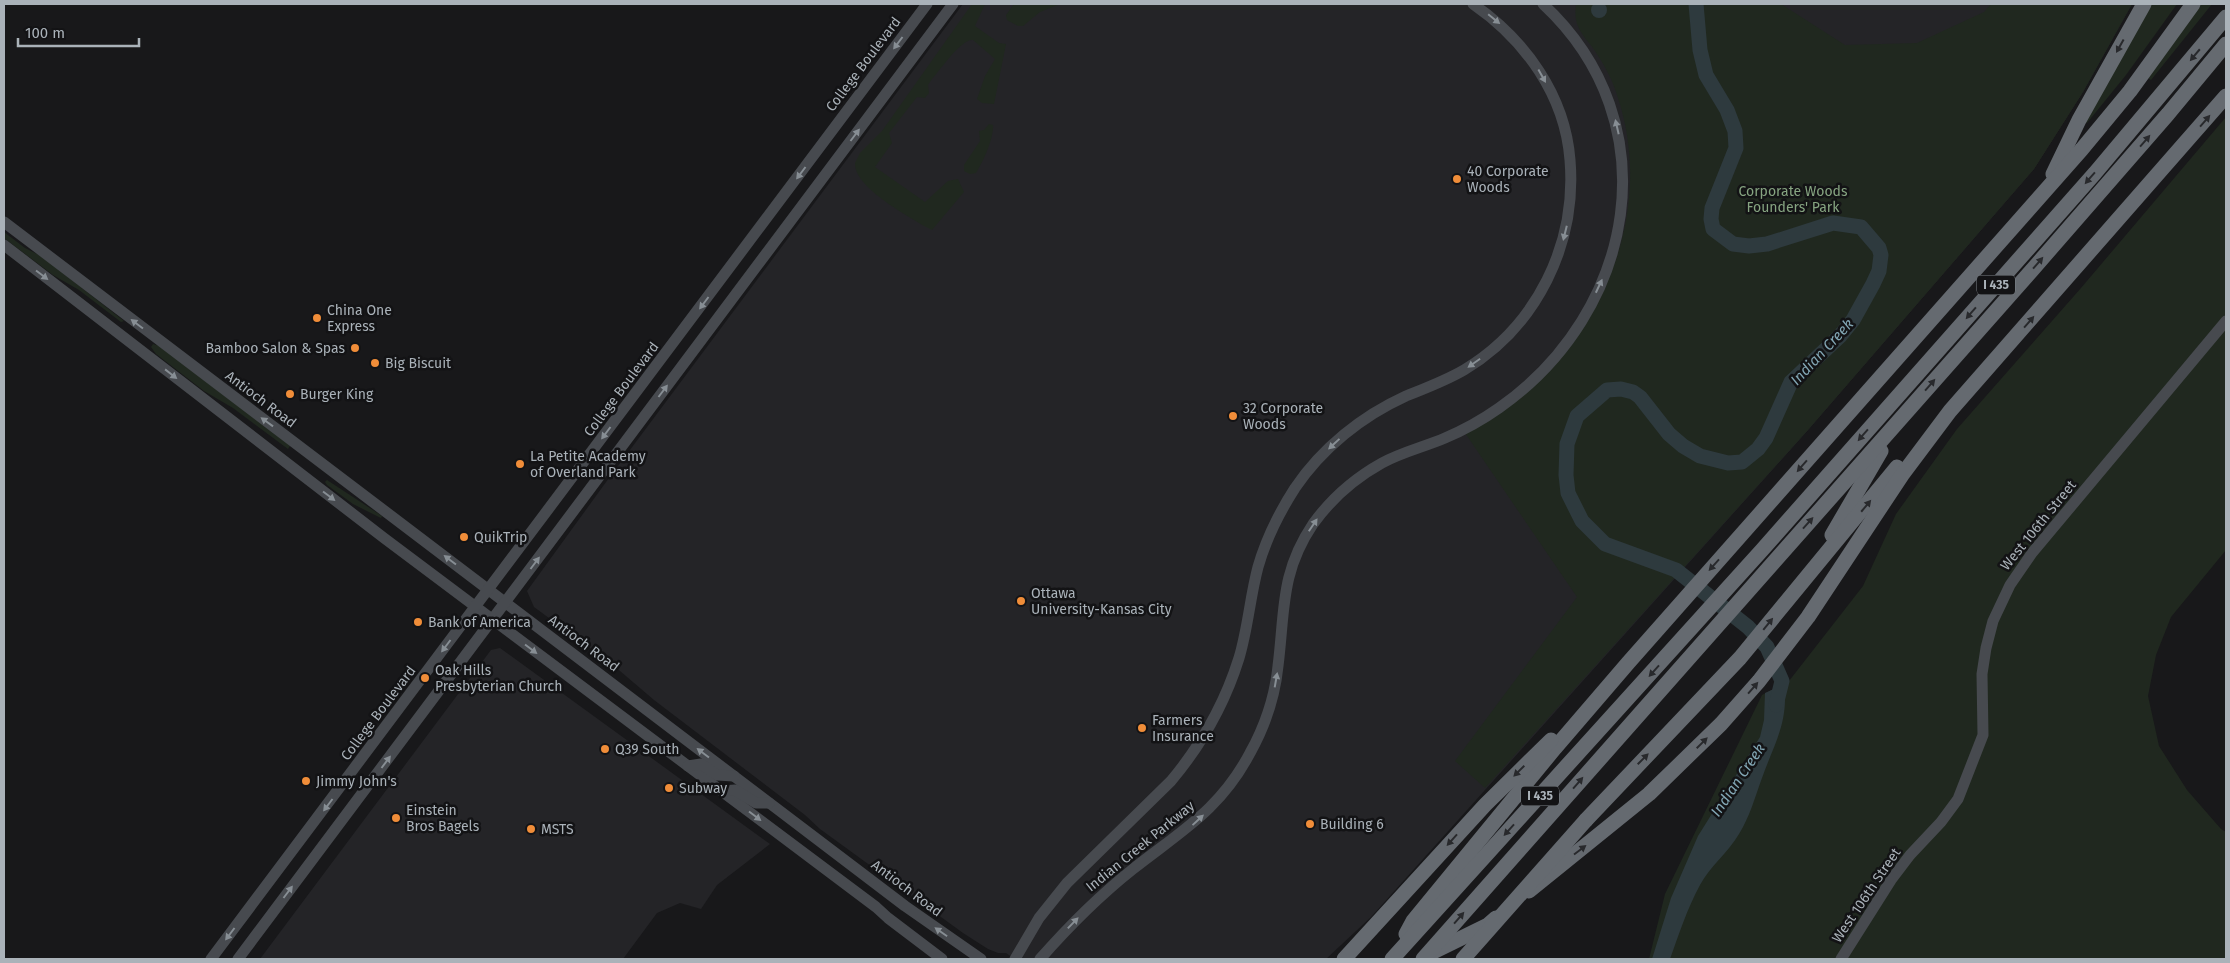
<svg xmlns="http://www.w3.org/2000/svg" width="2230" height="963" font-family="'Fira Sans',sans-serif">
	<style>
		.built { fill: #242427 }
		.green { fill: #20281f }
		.water { fill: #2e3a3e }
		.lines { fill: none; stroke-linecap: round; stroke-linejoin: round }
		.river { stroke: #2e3a3e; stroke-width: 15 }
		.secondary { stroke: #474a4f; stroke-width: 11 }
		.highway { stroke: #656a70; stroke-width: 15 }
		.highway-bridge { stroke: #656a70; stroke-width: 15 }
		.oneway { fill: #878e94 }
		.oneway2 { fill: #28292c }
		.poi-dot { fill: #f08d39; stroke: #131315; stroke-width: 2 }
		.labels { text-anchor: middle; stroke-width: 5; stroke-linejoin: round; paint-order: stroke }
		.shield { fill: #131315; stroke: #7d8288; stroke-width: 1 }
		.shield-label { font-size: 12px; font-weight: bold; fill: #aab2b9 }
		.street-label { font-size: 14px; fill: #aab2b9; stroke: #131315 }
		.poi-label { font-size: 14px; fill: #aab2b9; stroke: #131315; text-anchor: start }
		.park-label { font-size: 14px; fill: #86a481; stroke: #131315 }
		.water-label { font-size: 15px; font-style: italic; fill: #82a6b4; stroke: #131315 }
	</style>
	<rect width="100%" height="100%" fill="#18181a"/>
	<g class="built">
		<path d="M963,4h1169l-49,88 -49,77 -226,261 -437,487 -45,42h-311l-9,-6h-8l-10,-4 -25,-16 -143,-104 -15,-14 -151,-115 -41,-35 -79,-58 -7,-16 82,-113z"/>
		<path d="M500,648l270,196 -53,41 -16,24 -21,-6 -23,10 -34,46h-363l231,-309z"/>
	</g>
	<g class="green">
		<path d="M972,4h13l-10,22 24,17 7,1 -12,60 -12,-1 -5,-4 8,-23 10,-17 -22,-19c-11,-2 -33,30 -41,39l-4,6 1,8 -4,5 -8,-1 -28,36 3,10 -17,24 50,35 23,-21 10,-2 6,13 -32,38 -8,-4c-19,-12 -70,-39 -69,-63l5,-10 22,-22z"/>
		<path d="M1014,4h46l-20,8 -17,14h-5l-11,-6 -1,-5z"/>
		<path d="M1576,4h205l64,41 72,-2 67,-31 7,-8h141l-49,88 -49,77 -226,261 -323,358 -30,-27 122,-164 -112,-164c120,-59 196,-204 153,-335 -5,-17 -13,-32 -23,-47 -5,-8 -14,-16 -17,-25 -3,-6 -3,-15 -2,-22z"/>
		<path d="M2151,4h26l-51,71 -39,48 -3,-2z"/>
		<path d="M2201,4h11l-61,76 -3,-2z"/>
		<path d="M2226,117v433l-55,67 -15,38 -8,41 11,50 28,44 34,39 5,3v127h-577l16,-65 97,-199 27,-14 74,-95 33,-72 61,-85 124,-141z"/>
		<path d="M989,124l4,1c1,13 -10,37 -17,48l-6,1 -6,-3v-6l16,-24 -1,-10 5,-1z"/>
		<path d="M4,232l21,16 16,8 83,65 -3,1 -42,-32 -26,-15 -49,-37z"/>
		<path d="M153,344l6,2 128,97 3,3 -2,3 -55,-41 -29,-17 -48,-37 -5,-7z"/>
		<path d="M327,480l55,36 -1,2 -28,-14 -26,-19 -2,-3z"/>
	</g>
	<g class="water">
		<circle cx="1599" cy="10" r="8"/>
		<path d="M1784,684c5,38 -10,60 -22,94 -7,19 -12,38 -23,56 -11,19 -29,32 -39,51 -13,24 -21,49 -30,74h-18l19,-61 27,-62 62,-99 4,-17 1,-27z"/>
	</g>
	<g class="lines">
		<path class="river" d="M1696,4l4,46 6,25 21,35 8,21 1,17 -24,60 -1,11 2,10 20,15 16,2 18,-2 66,-21 28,4 18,21 2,7 -2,16 -6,13 -20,36 -13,16 -49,46 -25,56 -8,11 -16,13 -14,1 -28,-7 -17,-10 -14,-12 -29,-37 -7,-5 -12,-3 -14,1 -30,26 -10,28 -1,31 2,18 14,28 23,23 71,26 72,57 19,20 15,34 -6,24"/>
		<g class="secondary">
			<path d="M4,222l901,684 76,53"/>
			<path d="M4,245l380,293 492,369 12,11 54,41"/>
			<path d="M688,766l13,-2 16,11 17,1"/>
			<path d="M722,791l13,-1 21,13h13"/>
			<path d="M211,959l716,-955"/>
			<path d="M238,959l715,-955"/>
			<path d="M1015,959l24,-41 28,-35 104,-102c31,-37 54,-78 68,-123 9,-30 11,-61 19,-91 8,-28 21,-54 37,-79 27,-40 67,-72 111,-92 20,-8 39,-15 58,-26 73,-44 113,-126 106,-210 -5,-65 -45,-120 -97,-156"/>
			<path d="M1040,959c29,-33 59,-63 93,-90 48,-38 87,-59 117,-116 15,-27 25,-57 28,-87 7,-55 2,-93 35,-142 18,-25 42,-46 69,-61 20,-11 42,-16 63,-25 19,-8 37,-18 54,-30 137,-96 172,-285 44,-404"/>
			<path d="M1841,959l50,-79 19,-25 31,-33 17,-23 25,-64 -1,-61 4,-26 7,-27 17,-36 22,-32 194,-232"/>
		</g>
		<g class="highway">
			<path d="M2053,174l26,-54 65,-116"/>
			<path d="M1832,535l49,-84"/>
			<path d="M1586,820l154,-162 157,-191"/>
			<path d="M1529,891l120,-97 72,-70 38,-43 49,-64 94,-142 48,-64 276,-315"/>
			<path d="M1406,934l7,-13 142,-173 73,-85 454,-514 48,-58 63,-87"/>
			<path d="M1433,952l55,-27 8,-7"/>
			<path d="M1344,959l141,-154 66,-65"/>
			<path d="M1392,959l370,-409 333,-377 131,-156"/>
			<path d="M1423,959l610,-690 135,-155 58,-70"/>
		</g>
		<path class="highway-bridge" d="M1463,959l123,-139"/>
	</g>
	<defs><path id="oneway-solid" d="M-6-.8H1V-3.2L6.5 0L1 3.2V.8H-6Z" transform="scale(1.25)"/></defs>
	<g class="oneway">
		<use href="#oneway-solid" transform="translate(1494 19) rotate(39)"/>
		<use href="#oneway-solid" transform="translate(898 43) rotate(127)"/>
		<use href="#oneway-solid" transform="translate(1542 76) rotate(61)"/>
		<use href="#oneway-solid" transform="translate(1617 127) rotate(-103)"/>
		<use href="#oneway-solid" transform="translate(855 135) rotate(-53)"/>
		<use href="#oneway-solid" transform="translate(801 173) rotate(127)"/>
		<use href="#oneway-solid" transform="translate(1565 233) rotate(104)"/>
		<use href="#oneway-solid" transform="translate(42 275) rotate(37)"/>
		<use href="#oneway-solid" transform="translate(1599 286) rotate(-65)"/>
		<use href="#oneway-solid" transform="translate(704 303) rotate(127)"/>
		<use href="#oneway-solid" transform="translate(137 324) rotate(-143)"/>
		<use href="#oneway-solid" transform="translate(1474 363) rotate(145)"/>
		<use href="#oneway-solid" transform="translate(171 374) rotate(38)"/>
		<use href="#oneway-solid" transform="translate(663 391) rotate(-53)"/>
		<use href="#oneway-solid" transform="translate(267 422) rotate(-144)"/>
		<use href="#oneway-solid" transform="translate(606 433) rotate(127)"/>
		<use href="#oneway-solid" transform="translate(1334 444) rotate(137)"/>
		<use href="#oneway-solid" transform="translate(329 496) rotate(37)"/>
		<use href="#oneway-solid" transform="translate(1313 525) rotate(-56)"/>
		<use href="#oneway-solid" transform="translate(450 560) rotate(-143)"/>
		<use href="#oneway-solid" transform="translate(535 563) rotate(-53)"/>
		<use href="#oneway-solid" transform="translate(446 646) rotate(127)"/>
		<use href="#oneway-solid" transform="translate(531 649) rotate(37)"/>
		<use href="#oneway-solid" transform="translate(1276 680) rotate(-80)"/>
		<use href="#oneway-solid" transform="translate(703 753) rotate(-143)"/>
		<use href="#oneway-solid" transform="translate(386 762) rotate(-53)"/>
		<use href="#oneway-solid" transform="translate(328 805) rotate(127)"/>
		<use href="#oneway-solid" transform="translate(755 816) rotate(37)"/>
		<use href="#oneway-solid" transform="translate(1198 820) rotate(-43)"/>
		<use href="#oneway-solid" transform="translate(288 892) rotate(-53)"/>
		<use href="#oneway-solid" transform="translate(1073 923) rotate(-46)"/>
		<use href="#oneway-solid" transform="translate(941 932) rotate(-145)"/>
		<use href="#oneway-solid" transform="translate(230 934) rotate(127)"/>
	</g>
	<g class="oneway2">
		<use href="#oneway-solid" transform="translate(2120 46) rotate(119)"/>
		<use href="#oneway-solid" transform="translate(2195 55) rotate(130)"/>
		<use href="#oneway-solid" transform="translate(2205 121) rotate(-49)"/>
		<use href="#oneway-solid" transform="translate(2145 141) rotate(-49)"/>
		<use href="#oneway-solid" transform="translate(2090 178) rotate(131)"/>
		<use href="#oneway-solid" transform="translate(2038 263) rotate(-49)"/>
		<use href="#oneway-solid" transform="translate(1971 313) rotate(131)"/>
		<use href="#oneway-solid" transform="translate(2029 322) rotate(-49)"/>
		<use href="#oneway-solid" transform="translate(1930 385) rotate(-49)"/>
		<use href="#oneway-solid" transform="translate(1863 435) rotate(131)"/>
		<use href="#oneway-solid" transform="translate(1802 466) rotate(131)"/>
		<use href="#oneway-solid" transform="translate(1866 506) rotate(-50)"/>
		<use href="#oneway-solid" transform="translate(1808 523) rotate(-48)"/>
		<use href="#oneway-solid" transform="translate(1714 565) rotate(132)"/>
		<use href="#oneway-solid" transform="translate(1768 624) rotate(-51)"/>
		<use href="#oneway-solid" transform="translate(1654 671) rotate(132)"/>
		<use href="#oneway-solid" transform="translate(1753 688) rotate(-49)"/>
		<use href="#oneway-solid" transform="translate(1702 743) rotate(-45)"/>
		<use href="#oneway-solid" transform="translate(1643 759) rotate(-45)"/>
		<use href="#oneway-solid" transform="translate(1519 771) rotate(135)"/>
		<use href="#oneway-solid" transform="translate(1578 783) rotate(-49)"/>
		<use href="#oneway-solid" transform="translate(1509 830) rotate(132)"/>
		<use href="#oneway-solid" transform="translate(1452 840) rotate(132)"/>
		<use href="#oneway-solid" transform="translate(1580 850) rotate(-37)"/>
		<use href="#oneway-solid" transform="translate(1459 918) rotate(-49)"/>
	</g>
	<g class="poi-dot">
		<circle cx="1457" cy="179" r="5"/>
		<circle cx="317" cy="318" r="5"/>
		<circle cx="355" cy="348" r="5"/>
		<circle cx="375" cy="363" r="5"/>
		<circle cx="290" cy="394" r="5"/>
		<circle cx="1233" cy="416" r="5"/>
		<circle cx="520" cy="464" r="5"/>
		<circle cx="464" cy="537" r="5"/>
		<circle cx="1021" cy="601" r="5"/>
		<circle cx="418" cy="622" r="5"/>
		<circle cx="425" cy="678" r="5"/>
		<circle cx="1142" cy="728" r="5"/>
		<circle cx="605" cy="749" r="5"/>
		<circle cx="306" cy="781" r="5"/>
		<circle cx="669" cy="788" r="5"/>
		<circle cx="396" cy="818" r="5"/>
		<circle cx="1310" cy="824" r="5"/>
		<circle cx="531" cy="829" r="5"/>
	</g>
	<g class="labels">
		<g class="shield">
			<rect x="1977" y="275.5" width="38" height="19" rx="4"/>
			<rect x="1521" y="786.5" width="38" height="19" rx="4"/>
		</g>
		<g class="shield-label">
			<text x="1996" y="289">I 435</text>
			<text x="1540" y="800">I 435</text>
		</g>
		<g class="street-label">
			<text transform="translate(863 64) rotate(-53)" y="5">College Boulevard</text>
			<text transform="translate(621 389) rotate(-53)" y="5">College Boulevard</text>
			<text transform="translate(261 399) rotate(37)" y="5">Antioch Road</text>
			<text transform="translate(2038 525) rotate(-51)" y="5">West 106th Street</text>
			<text transform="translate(584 643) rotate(37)" y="5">Antioch Road</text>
			<text transform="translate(378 713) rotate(-53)" y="5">College Boulevard</text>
			<text transform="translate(1140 846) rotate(-39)" y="5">Indian Creek Parkway</text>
			<text transform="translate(907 888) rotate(37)" y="5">Antioch Road</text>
			<text transform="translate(1866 895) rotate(-56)" y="5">West 106th Street</text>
		</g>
		<g class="poi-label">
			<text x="1467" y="176">40 Corporate<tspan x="1467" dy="16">Woods</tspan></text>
			<text x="327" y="315">China One<tspan x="327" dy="16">Express</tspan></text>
			<text x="345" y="353" text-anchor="end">Bamboo Salon &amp; Spas</text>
			<text x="385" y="368">Big Biscuit</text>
			<text x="300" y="399">Burger King</text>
			<text x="1243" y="413">32 Corporate<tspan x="1243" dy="16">Woods</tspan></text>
			<text x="530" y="461">La Petite Academy<tspan x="530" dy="16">of Overland Park</tspan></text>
			<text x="474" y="542">QuikTrip</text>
			<text x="1031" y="598">Ottawa<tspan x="1031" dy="16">University-Kansas City</tspan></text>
			<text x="428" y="627">Bank of America</text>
			<text x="435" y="675">Oak Hills<tspan x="435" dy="16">Presbyterian Church</tspan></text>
			<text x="1152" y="725">Farmers<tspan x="1152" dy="16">Insurance</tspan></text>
			<text x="615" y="754">Q39 South</text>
			<text x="316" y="786">Jimmy John's</text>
			<text x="679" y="793">Subway</text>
			<text x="406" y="815">Einstein<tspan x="406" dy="16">Bros Bagels</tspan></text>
			<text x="1320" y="829">Building 6</text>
			<text x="541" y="834">MSTS</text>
		</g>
		<g class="park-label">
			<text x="1793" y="196">Corporate Woods<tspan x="1793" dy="16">Founders' Park</tspan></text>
		</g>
		<g class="water-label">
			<text transform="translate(1822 352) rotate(-47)" y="5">Indian Creek</text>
			<text transform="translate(1738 780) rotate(-56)" y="5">Indian Creek</text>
		</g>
	</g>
	<rect width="2230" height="963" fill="none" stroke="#aab2b9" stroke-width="10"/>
	<path d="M18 38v8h121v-8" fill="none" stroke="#aab2b9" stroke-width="2.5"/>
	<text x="25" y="38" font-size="15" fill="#aab2b9" stroke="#131315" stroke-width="4" paint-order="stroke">100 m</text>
</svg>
